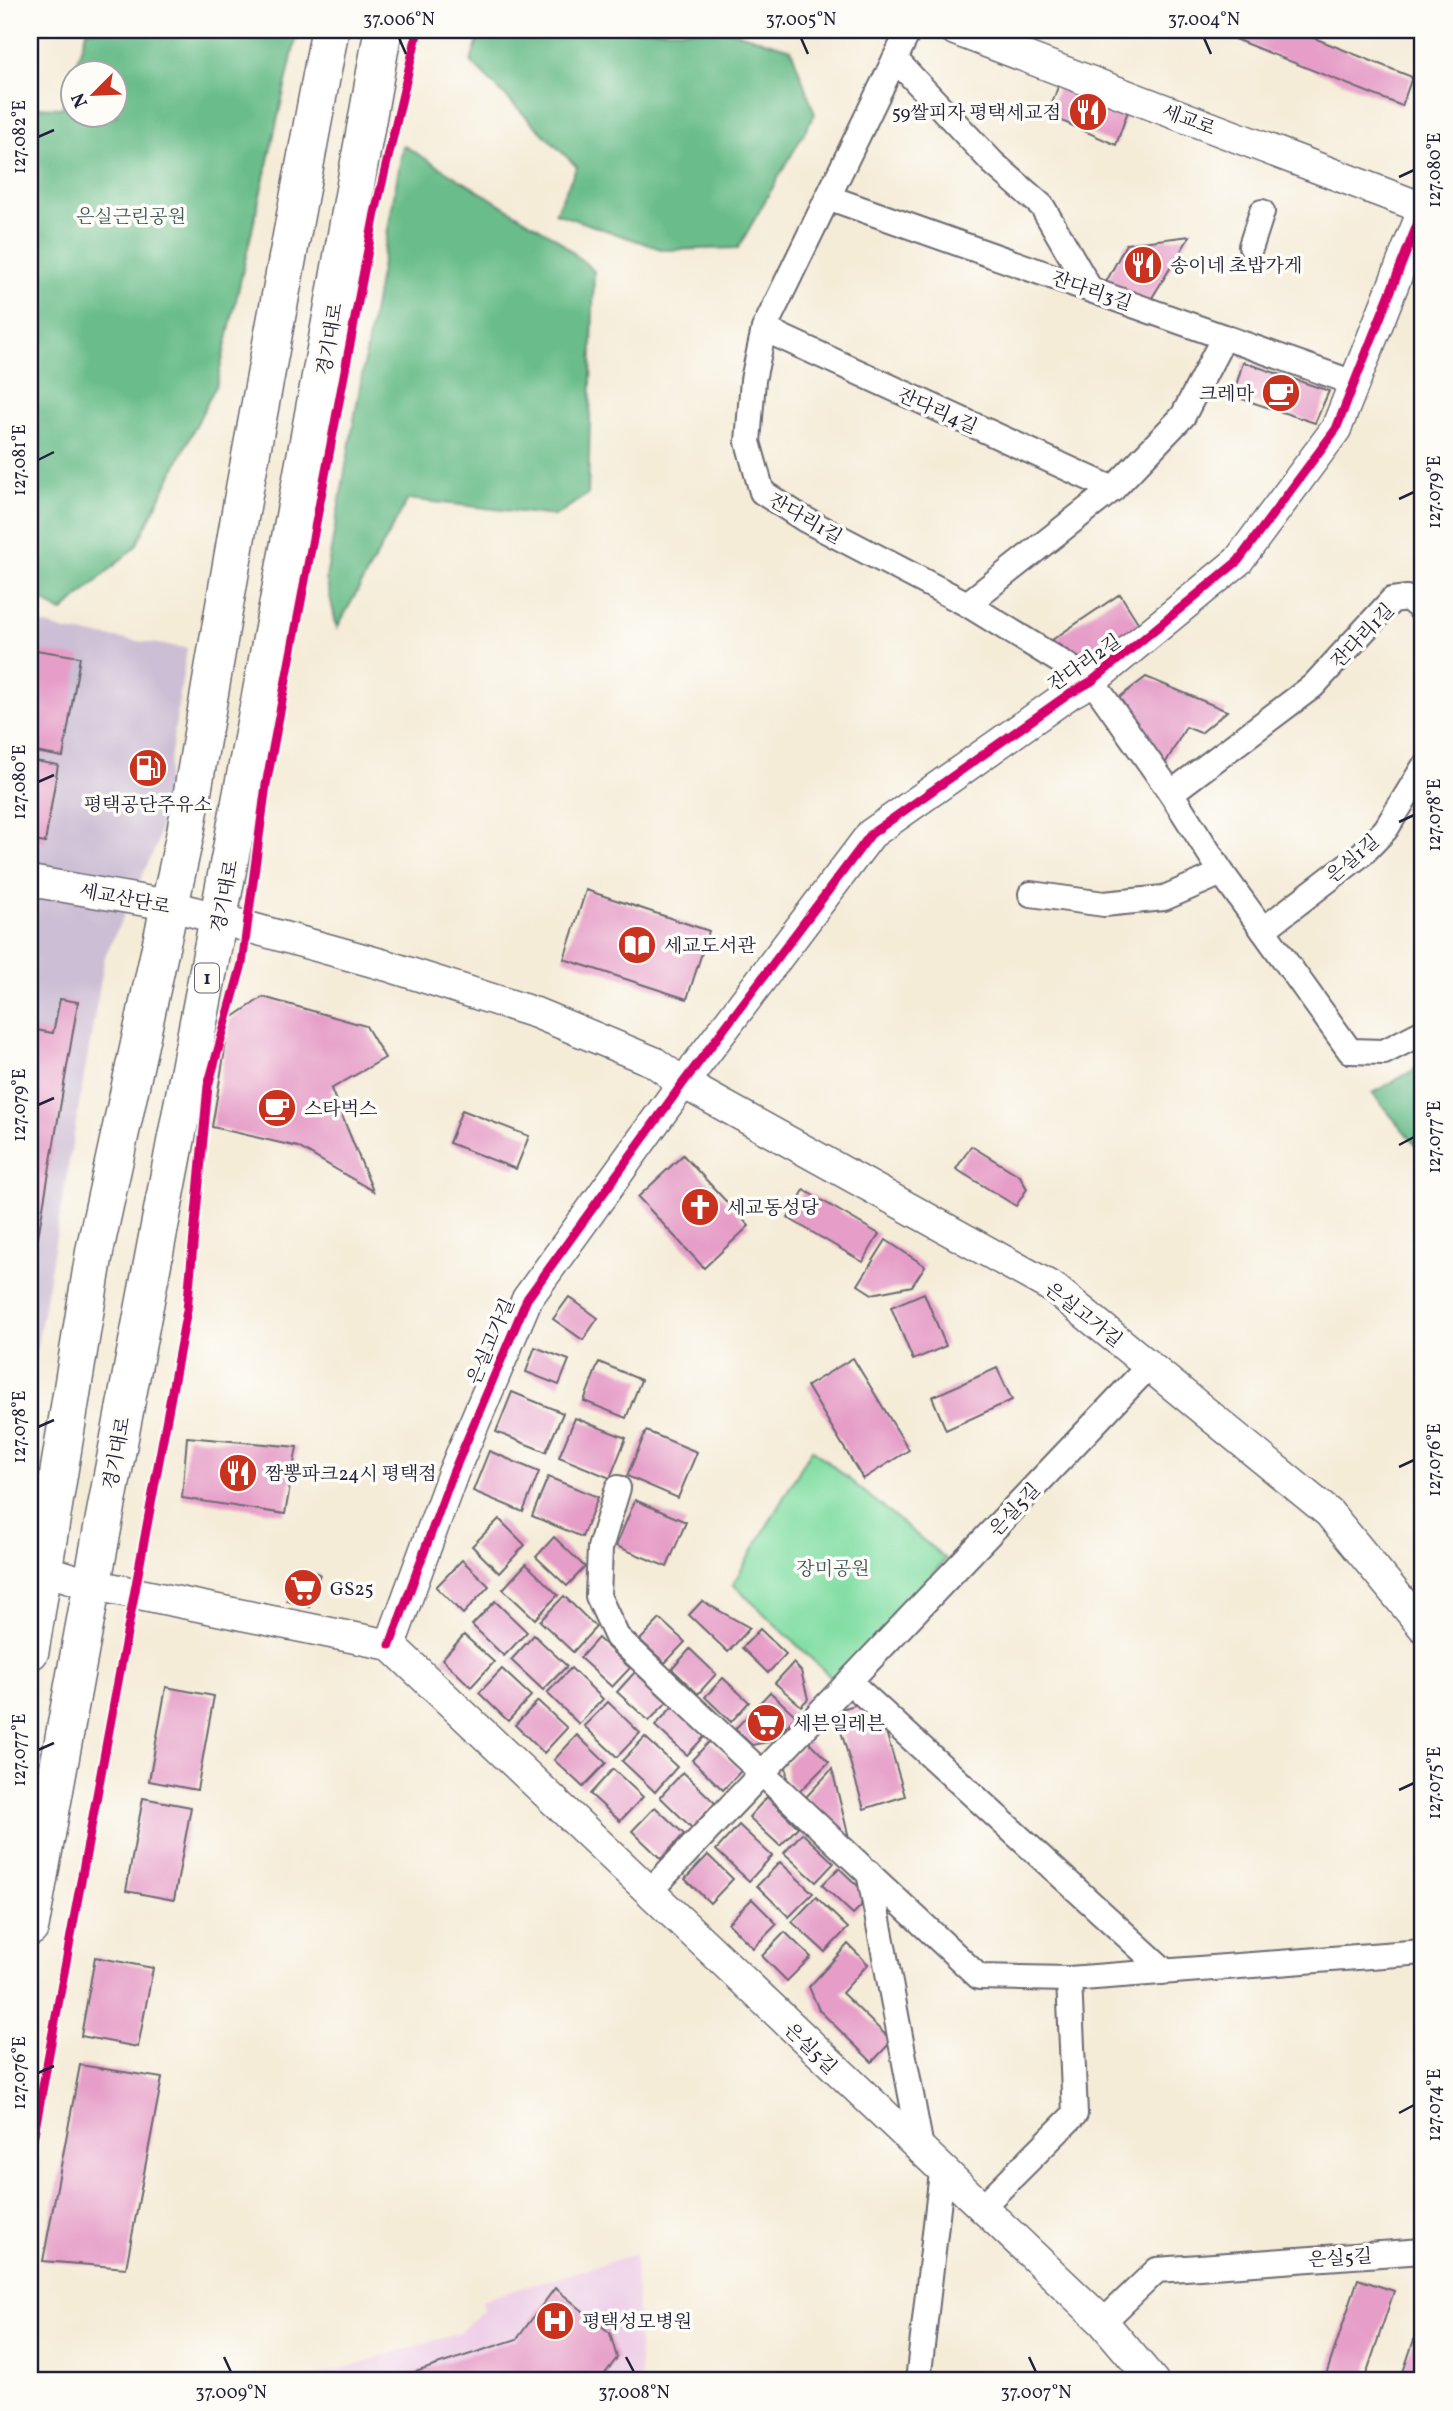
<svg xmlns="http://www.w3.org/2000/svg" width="1453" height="2411" font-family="Vollkorn,'Noto Serif KR',serif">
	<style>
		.built { fill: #eed0e8 }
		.industrial { fill: #ccbed4 }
		.green { fill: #83dea4; stroke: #528070; stroke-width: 2 }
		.forest { fill: #6abd8a; stroke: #467062; stroke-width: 2; fill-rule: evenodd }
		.building { fill: #e69ec8 }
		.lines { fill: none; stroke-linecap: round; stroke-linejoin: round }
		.minor-casing { stroke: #6c6972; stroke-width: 28 }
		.tertiary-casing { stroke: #6c6972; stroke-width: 33 }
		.primary-casing { stroke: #6c6972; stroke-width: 40 }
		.minor { stroke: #fff; stroke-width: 24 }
		.tertiary { stroke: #fff; stroke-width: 30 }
		.primary { stroke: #fff; stroke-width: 37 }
		.cycleway-casing { stroke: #fdfcf7; stroke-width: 13 }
		.cycleway { stroke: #d6006c; stroke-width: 9 }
		.ticks { fill: none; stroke: #22223b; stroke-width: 2.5 }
		.labels { text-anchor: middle; stroke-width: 7; stroke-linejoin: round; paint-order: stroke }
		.shield { fill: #fdfcf7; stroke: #646373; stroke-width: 2 }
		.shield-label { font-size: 18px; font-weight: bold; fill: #22223b }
		.poi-label { font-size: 19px; fill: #22223b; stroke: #fdfcf7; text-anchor: start }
		.street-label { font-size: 19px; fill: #22223b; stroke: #fdfcf7 }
		.park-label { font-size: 19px; fill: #3f5a5a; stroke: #fdfcf7 }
		.neatline { fill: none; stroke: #22223b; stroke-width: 2.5 }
		.ticks-label { font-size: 18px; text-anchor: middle; fill: #22223b }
	</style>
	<rect width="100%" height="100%" fill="#fdfcf7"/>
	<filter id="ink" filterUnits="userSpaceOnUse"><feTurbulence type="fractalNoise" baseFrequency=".0143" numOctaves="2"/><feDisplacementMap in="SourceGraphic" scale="14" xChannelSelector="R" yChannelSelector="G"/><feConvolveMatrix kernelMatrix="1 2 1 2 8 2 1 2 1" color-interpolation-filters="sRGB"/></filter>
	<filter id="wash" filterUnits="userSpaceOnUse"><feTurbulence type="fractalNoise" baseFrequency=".00686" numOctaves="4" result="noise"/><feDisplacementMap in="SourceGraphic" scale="28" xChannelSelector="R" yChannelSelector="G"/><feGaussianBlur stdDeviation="1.57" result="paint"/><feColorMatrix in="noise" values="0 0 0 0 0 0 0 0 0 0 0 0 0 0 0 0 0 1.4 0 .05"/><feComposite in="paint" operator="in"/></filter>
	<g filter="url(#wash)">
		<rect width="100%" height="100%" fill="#f5ecd8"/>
		<path class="built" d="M635,2254l6,127h-340l158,-48 24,-23 -1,-10z"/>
		<path class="industrial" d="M30,620l36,11 121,17 -30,196 -52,112 -75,431z"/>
		<path class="green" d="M812,1449l134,110 -110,123 -103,-98z"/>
		<g class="forest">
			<path d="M87,30h211l-81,353 -81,163 -74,66 -32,-19v-486l32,1zM74,74h42v42h-42z"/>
			<path d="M481,30h247l63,19 24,65 -77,134 -74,2 -109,-37 22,-46 -106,-105z"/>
			<path d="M403,145l153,93 38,33 -6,223 -33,22 -147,-17 -71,129 -11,-50z"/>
			<path d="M1423,1065v89l-51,-61z"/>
		</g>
		<g id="blocks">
			<g class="building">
				<path d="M1212,30h82l118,47 -10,29z"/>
				<path d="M1061,78l68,30 -13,37 -68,-30z"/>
				<path d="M1190,236l-40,65 -46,-15 22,-42z"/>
				<path d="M1243,362l86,29 -14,32 -82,-27z"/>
				<path d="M1120,594l19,30 -48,42 -39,-26z"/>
				<path d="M30,649l50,8 -17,100 -33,-6z"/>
				<path d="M1146,677l81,34 -26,22 -15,-6 -21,37 -49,-64z"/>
				<path d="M30,760l28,5 -13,78 -15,-3z"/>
				<path d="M586,890l123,41 -22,68 -123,-40z"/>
				<path d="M263,997l103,29 19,32 -54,31 42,102 -75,-44 -86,-20 18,-108z"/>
				<path d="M60,999l18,3 -40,235 -8,-2v-206l23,4z"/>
				<path d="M462,1110l67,26 -13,33 -67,-26z"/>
				<path d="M971,1146l49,30 7,13 -11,17 -60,-37z"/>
				<path d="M683,1155l66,71 -45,42 -66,-71z"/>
				<path d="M804,1190l75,44 -16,28 -75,-44z"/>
				<path d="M886,1240l39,26 -13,20 -40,8 -14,-9z"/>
				<path d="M924,1293l22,53 -33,14 -22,-53z"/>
				<path d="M569,1297l29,21 -15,22 -30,-21z"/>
				<path d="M535,1347l34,13 -10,25 -33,-13z"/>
				<path d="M853,1358l56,92 -46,29 -56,-93z"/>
				<path d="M599,1362l42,18 -15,38 -42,-17z"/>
				<path d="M997,1368l15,32 -66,30 -14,-33z"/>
				<path d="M512,1392l51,21 -17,39 -50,-20z"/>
				<path d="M575,1418l51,20 -16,40 -51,-21z"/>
				<path d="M646,1431l51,21 -19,46 -51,-22z"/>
				<path d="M187,1437l110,10 -12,67 -103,-16z"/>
				<path d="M489,1451l50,21 -16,40 -50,-21z"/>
				<path d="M548,1477l50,20 -16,40 -50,-21z"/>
				<path d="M635,1500l51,22 -19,45 -51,-21z"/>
				<path d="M499,1519l26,26 -26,28 -27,-27z"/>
				<path d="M554,1537l31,30 -18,19 -31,-29z"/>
				<path d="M462,1560l27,26 -26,28 -27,-27z"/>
				<path d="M526,1564l32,31 -23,24 -32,-30z"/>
				<path d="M297,1569l23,5 -11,33 -22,-6z"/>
				<path d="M564,1596l32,31 -23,25 -33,-31z"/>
				<path d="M495,1601l32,31 -23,24 -32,-31z"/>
				<path d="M702,1601l48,27 -22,24 -39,-37z"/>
				<path d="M660,1619l25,23 -20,21 -25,-23z"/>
				<path d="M760,1629l26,25 -18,19 -26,-25z"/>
				<path d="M464,1635l30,27 -23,25 -29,-28z"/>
				<path d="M534,1635l33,31 -24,24 -32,-30z"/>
				<path d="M598,1638l32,30 -18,19 -32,-29z"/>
				<path d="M690,1649l26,25 -18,20 -26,-25z"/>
				<path d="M793,1663l8,8 7,28 -7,7 -26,-23z"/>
				<path d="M571,1668l32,31 -24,25 -32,-31z"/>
				<path d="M502,1669l29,27 -23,25 -29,-28z"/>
				<path d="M635,1672l32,30 -18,19 -32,-29z"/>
				<path d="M723,1678l26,24 -18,20 -26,-25z"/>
				<path d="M166,1687l48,9 -17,94 -48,-9z"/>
				<path d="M770,1692l26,24 -23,25 -21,4 -17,-16z"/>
				<path d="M538,1701l29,27 -23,25 -29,-28z"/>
				<path d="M608,1702l32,31 -23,24 -33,-31z"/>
				<path d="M858,1704l26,21 21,71 -41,13 -29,-98z"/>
				<path d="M673,1706l32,30 -18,19 -32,-29z"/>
				<path d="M577,1735l29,28 -23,24 -29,-27z"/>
				<path d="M645,1737l32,30 -22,25 -33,-31z"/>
				<path d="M710,1741l31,30 -18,19 -31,-30z"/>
				<path d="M808,1741l21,21 -30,30 -12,-12 -1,-16z"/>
				<path d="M613,1769l30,28 -23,24 -30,-27z"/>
				<path d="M832,1769l17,69 -43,-41z"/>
				<path d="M683,1772l32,31 -23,25 -32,-31z"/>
				<path d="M767,1797l31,30 -18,19 -31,-29z"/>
				<path d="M143,1798l48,9 -17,93 -48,-9z"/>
				<path d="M655,1807l29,27 -23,25 -29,-28z"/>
				<path d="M739,1825l33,31 -23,25 -33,-31z"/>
				<path d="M802,1833l32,30 -18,19 -32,-29z"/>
				<path d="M708,1855l25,24 -23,24 -25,-24z"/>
				<path d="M780,1862l33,31 -24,24 -32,-31z"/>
				<path d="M839,1868l23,22 -1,16 -8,8 -31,-29z"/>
				<path d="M816,1897l32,31 -23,24 -33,-30z"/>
				<path d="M752,1899l25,25 -24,24 -25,-25z"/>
				<path d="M785,1932l26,25 -24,24 -25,-25z"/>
				<path d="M848,1944l20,20 -26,29 50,48 -20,21 -53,-52 -10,-23z"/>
				<path d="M95,1957l58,11 -15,79 -57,-11z"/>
				<path d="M80,2065l82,13 -36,190 -83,-7z"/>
				<path d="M1358,2279l36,12 -30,90h-40z"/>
				<path d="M555,2288l55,45 7,25 -18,23h-211l129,-42z"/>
				<path d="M1423,2313v68h-23z"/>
			</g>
		</g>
	</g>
	<g filter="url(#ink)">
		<use href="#blocks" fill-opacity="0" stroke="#6c6972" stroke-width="2"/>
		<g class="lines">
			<g class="minor-casing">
				<g id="minor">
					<path d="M909,30l-145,299 -11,51 -5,62 14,50 42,27 163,85 125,77 79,112 51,80 128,178 34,1 39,-20"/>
					<path d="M895,59l98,104 49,43 48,83"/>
					<path d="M830,198l524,185"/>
					<path d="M1251,246l11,-34"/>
					<path d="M764,329l349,160"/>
					<path d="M967,604l146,-115 70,-73 41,-79"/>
					<path d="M1171,793l142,-107 79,-86 15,-2 16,13"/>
					<path d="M1031,894l73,10 60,-6 58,-25"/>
					<path d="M1263,930l100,-77 23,-24 37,-61"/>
					<path d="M618,1488l-18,60 -2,48 19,41 362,340 90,2"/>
					<path d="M851,1683l314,288"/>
					<path d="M869,1872l53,281"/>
					<path d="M649,1892l500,-526"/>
					<path d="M980,2209l95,-95 -6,-135 354,-27"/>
					<path d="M1103,2322l54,-52 266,-19"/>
					<path d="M918,2381l24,-209"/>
				</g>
			</g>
			<g class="tertiary-casing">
				<g id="tertiary">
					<path d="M955,30l468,178"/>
					<path d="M30,881l139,24 219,61 148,47 118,49 29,21 372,206 274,224 94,114"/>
					<path d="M30,1566l60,18 300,61 713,677 50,59"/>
					<path d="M390,1645l63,-172 74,-174 156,-216 188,-249 198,-140 23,-13 146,-120 98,-132 87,-219"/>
				</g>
			</g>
			<g class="primary-casing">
				<g id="primary">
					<path d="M30,1651l65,-402 91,-419 59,-344 85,-456"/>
					<path d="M30,1927c112,-634 242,-1264 353,-1897"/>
				</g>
			</g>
			<use href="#minor" class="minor"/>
			<use href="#tertiary" class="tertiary"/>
			<use href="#primary" class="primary"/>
			<g class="cycleway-casing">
				<g id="cycleway">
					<path d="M390,1645l63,-172 74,-174 156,-216 188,-249 198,-140 23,-13 146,-120 98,-132 87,-219"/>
					<path d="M30,2156l157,-846 21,-224 34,-122 24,-179 109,-572 43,-183"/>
				</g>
			</g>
			<use href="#cycleway" class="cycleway"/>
		</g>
	</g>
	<path class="ticks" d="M399,38l7,16M801,38l7,16M1204,38l7,16M38,137l16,-7M1399,177l15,-7M38,460l16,-8M1399,499l15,-7M38,782l16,-7M1399,822l15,-7M38,1105l16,-7M1399,1145l15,-8M38,1427l16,-7M1399,1467l15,-7M38,1750l16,-7M1399,1790l15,-7M38,2073l16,-7M1399,2113l15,-8M224,2357l7,15M626,2357l8,15M1029,2357l7,15"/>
	<defs>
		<g id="restaurant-disc" transform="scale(2.0125)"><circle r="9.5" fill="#c8321e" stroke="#fdfcf7"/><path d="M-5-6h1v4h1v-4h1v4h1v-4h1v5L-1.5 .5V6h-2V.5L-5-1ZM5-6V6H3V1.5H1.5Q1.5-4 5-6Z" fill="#fff"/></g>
		<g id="cafe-disc" transform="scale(2.0125)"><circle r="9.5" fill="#c8321e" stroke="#fdfcf7"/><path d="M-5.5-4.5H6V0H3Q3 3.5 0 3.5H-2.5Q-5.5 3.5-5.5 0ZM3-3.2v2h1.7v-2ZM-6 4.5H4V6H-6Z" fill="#fff"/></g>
		<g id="fuel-disc" transform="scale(2.0125)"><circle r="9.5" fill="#c8321e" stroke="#fdfcf7"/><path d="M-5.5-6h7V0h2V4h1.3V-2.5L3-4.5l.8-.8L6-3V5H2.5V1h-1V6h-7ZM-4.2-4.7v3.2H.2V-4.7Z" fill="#fff"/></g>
		<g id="library-disc" transform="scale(2.0125)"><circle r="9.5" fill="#c8321e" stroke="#fdfcf7"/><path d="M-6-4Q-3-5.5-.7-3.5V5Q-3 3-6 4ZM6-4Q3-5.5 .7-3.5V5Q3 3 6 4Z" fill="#fff"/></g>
		<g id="church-disc" transform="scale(2.0125)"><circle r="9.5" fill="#c8321e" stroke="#fdfcf7"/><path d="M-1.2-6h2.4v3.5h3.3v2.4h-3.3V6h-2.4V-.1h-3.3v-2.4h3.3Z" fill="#fff"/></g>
		<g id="supermarket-disc" transform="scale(2.0125)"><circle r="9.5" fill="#c8321e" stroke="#fdfcf7"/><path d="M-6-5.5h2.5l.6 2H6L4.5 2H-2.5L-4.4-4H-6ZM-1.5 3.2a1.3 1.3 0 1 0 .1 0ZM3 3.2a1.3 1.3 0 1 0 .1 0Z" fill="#fff"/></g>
		<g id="hospital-disc" transform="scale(2.0125)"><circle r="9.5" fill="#c8321e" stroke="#fdfcf7"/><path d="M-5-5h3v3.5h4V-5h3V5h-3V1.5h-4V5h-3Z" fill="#fff"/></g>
	</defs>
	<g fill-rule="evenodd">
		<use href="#restaurant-disc" x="1088" y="112"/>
		<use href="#restaurant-disc" x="1143" y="265"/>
		<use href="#cafe-disc" x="1281" y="393"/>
		<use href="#fuel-disc" x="148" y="768"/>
		<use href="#library-disc" x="637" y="945"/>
		<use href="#cafe-disc" x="277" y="1108"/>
		<use href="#church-disc" x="700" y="1207"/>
		<use href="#restaurant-disc" x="238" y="1473"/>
		<use href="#supermarket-disc" x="303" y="1588"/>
		<use href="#supermarket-disc" x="766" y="1723"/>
		<use href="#hospital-disc" x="555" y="2321"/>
	</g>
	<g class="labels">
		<rect class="shield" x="195" y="963.5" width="24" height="29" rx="5"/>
		<g class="shield-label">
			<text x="207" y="984">1</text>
		</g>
		<g class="poi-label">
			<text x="1061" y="119" text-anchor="end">59쌀피자 평택세교점</text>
			<text x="1170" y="272">송이네 초밥가게</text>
			<text x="1254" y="400" text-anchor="end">크레마</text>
			<text x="148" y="811" text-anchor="middle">평택공단주유소</text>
			<text x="664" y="952">세교도서관</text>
			<text x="304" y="1115">스타벅스</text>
			<text x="727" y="1214">세교동성당</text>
			<text x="265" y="1480">짬뽕파크24시 평택점</text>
			<text x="330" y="1595">GS25</text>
			<text x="793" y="1730">세븐일레븐</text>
			<text x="582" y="2328">평택성모병원</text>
		</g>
		<g class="street-label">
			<text transform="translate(1189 119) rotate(21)" y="7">세교로</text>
			<text transform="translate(1092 290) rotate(19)" y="7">잔다리3길</text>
			<text transform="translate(329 339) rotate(-80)" y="7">경기대로</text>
			<text transform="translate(938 410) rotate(24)" y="7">잔다리4길</text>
			<text transform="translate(806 518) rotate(30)" y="7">잔다리1길</text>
			<text transform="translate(1362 635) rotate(-46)" y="7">잔다리1길</text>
			<text transform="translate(1084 662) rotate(-35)" y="7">잔다리2길</text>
			<text transform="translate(1352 858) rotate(-41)" y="7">은실1길</text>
			<text transform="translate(224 896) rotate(-79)" y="7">경기대로</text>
			<text transform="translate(125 898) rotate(11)" y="7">세교산단로</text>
			<text transform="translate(1084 1314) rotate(38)" y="7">은실고가길</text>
			<text transform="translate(490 1341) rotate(-67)" y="7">은실고가길</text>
			<text transform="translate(116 1453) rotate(-79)" y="7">경기대로</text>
			<text transform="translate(1014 1509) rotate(-47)" y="7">은실5길</text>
			<text transform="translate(811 2048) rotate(44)" y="7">은실5길</text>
			<text transform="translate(1340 2257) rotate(-4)" y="7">은실5길</text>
		</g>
		<g class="park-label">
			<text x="131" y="223">은실근린공원</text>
			<text x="833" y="1575">장미공원</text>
		</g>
	</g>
	<rect width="1453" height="2411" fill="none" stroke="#fdfcf7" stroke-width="77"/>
	<g transform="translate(94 94) rotate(246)"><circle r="33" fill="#fdfcf7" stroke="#a5a5ac" stroke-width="2"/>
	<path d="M0-5L12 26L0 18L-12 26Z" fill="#c8321e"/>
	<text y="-10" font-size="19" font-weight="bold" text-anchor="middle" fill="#22223b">N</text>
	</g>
	<rect x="38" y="38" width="1376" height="2334" class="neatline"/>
	<g class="ticks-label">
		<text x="399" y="25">37.006°N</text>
		<text x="801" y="25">37.005°N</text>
		<text x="1204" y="25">37.004°N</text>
		<text transform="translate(19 137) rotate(-90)" y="6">127.082°E</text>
		<text transform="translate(1434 170) rotate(-90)" y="6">127.080°E</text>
		<text transform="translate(19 460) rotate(-90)" y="6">127.081°E</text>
		<text transform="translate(1434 492) rotate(-90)" y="6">127.079°E</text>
		<text transform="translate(19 782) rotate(-90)" y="6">127.080°E</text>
		<text transform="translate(1434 815) rotate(-90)" y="6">127.078°E</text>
		<text transform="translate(19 1105) rotate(-90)" y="6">127.079°E</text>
		<text transform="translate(1434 1137) rotate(-90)" y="6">127.077°E</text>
		<text transform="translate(19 1427) rotate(-90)" y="6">127.078°E</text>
		<text transform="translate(1434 1460) rotate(-90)" y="6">127.076°E</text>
		<text transform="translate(19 1750) rotate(-90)" y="6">127.077°E</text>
		<text transform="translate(1434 1783) rotate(-90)" y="6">127.075°E</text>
		<text transform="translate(19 2073) rotate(-90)" y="6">127.076°E</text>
		<text transform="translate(1434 2105) rotate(-90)" y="6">127.074°E</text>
		<text x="231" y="2398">37.009°N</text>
		<text x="634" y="2398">37.008°N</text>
		<text x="1036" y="2398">37.007°N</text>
	</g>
</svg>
